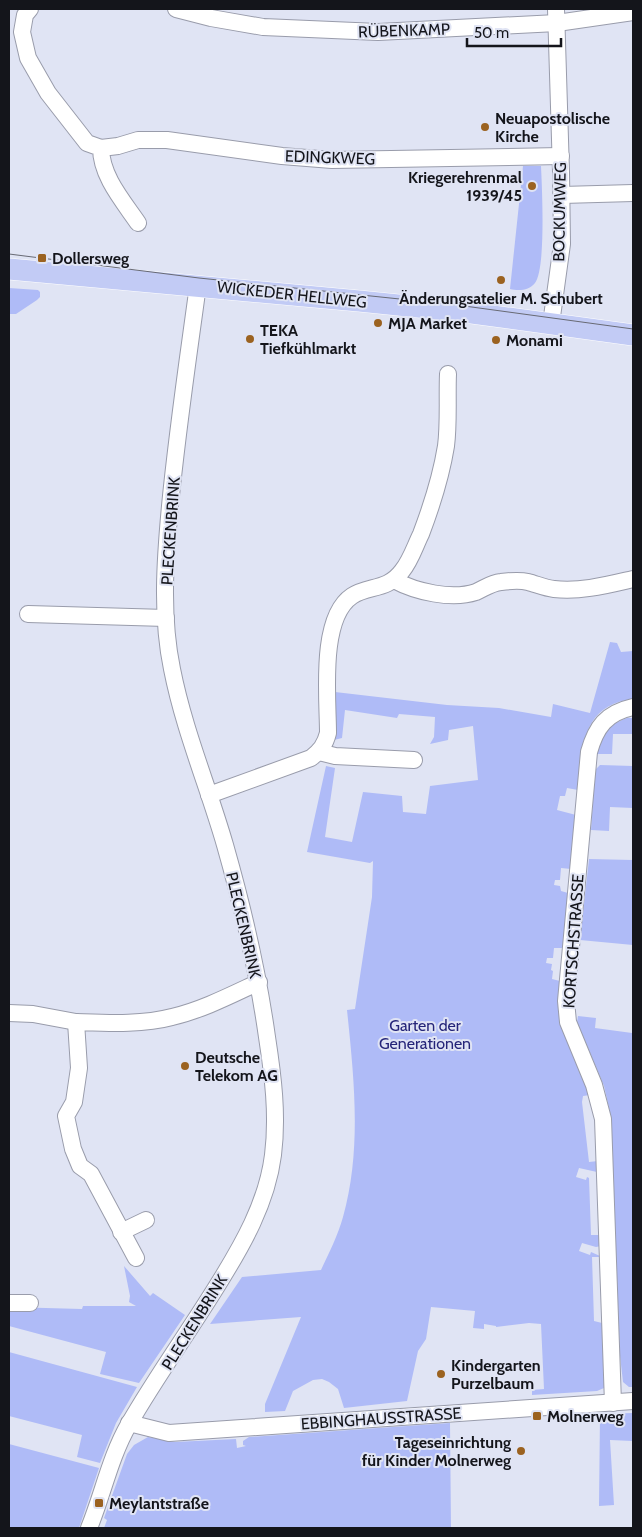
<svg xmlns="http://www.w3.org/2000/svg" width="642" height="1537" font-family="Cabin,sans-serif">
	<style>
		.green { fill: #afbbf7 }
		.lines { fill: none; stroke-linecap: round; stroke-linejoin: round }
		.minor-casing { stroke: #999cab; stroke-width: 18 }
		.major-casing { stroke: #fff; stroke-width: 22 }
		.minor { stroke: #fff; stroke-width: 16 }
		.major { stroke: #c2cbf5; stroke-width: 21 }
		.tram { stroke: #686a74; stroke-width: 1 }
		.poi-dot { fill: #9b6220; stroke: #e0e4f4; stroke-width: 2 }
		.labels { text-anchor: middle; stroke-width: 4; stroke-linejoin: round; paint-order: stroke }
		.street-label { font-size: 16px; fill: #14151b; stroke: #e0e4f4 }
		.poi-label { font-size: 16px; font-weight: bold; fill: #14151b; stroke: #e0e4f4; text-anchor: start }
		.park-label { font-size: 16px; fill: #252579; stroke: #e0e4f4 }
	</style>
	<rect width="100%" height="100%" fill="#e0e4f4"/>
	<g class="green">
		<path d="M523,166h18c1,22 5,103 -6,117 -6,8 -17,8 -25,6z"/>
		<path d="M9,288l29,2 2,2v5l-3,3 -21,14h-6z"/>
		<path d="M610,642l7,1 4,9 12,-1v48c-52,6 -51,50 -55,91l-11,-2 -2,8h-5l-3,14 19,5 -5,54 -10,-1 -1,12h-5l-1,5 6,1 1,5 7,2 -5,55h-9l-1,10h-6l-1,5 6,1 -1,6 2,1 -1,8 8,2 -2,28 3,14 29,72 -7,1 -1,6 7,60 9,-1 -1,11 -18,-4 -3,9 10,3 1,-3 2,1 2,57h10v11l-5,1 -14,-4 -3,8 11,4 1,-3 9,4v1h-8l2,64 8,2 3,62 -1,3 -7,3 -65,4v-5l12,-1 -3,-65 -12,-1 -33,4v-1l-12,-2v5l-11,-1 2,-17 -44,-4 -5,32 -8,12 -11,50 -63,7 -6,-19 -9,-7 -7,-3 -9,1 -20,11 -8,20 -20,1v-8l36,-87 -91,7 32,-47 79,-7c8,-17 17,-35 22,-53 19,-68 11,-139 4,-207l8,-1 17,-112 1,-36 -3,2 -63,-11 19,-86 9,2 -10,69 27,5 11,-50 39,4 1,16 23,2 4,-28 48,-6 -5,-54 -24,4 -1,10 -18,4 4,-7 1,-20 -36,-3 -2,4 -52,-8 -3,28 -8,2 1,-48 112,13 52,3 52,9 2,-13 37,9z"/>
		<path d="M627,718h6v16h-20l-1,20h-15c6,-21 9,-28 30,-36z"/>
		<path d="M600,765l33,1v42l-23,-1 -1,24 -18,-1 4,-60z"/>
		<path d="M589,859l44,1v85l-53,-5z"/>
		<path d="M578,1016l18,2 -1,10 37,5 1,-5v359h-4l-6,-5 -3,-26 -9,-239 -7,-31 -27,-64z"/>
		<path d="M124,1266l26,30 3,-3 32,22 -46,68 -39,-9 6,-22 -97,-26v-19l73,2 1,-3h53l-7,-4 1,-6z"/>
		<path d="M9,1352l128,35 -21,36 -16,40 -23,-6 5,-22 -73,-19z"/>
		<path d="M633,1413v28l-23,-1 4,65 -15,1 1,-92z"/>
		<path d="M450,1423l1,105h-347l3,-8 -3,-2 23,-64 7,-9 14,-8 27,5 61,-3 1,9 9,-2 -3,-1v-4l6,-4z"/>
		<path d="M9,1444l90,24 -20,60h-70z"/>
	</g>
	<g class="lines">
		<g class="minor-casing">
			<g id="minor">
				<path d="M30,9l-5,6 -3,17 6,26 20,35 39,50 14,5c0,28 22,53 37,75"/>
				<path d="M176,9l35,9 52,9 115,5 179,-9 76,-11"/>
				<path d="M101,148l17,-2 20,-6h29l115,16 50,4 229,-4"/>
				<path d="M562,195l71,-2"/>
				<path d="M551,324l11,-80 -1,-72 -5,-163"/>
				<path d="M394,580c22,12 58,20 82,12 9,-4 15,-9 25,-10 8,-1 19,-2 27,0 8,2 17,6 26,7 27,3 53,-4 79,-10"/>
				<path d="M28,614l138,4"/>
				<path d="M319,752l16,4 79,4"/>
				<path d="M209,795l102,-37c9,-7 14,-13 17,-25 0,-35 -9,-115 24,-137 17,-11 35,-5 50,-25 9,-11 13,-25 19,-37 11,-29 20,-57 25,-88 3,-23 1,-49 2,-72"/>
				<path d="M9,1013l24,1 43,8"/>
				<path d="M121,1232l25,-12"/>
				<path d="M136,1258l-45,-84 -11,-8 -7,-17 -7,-33 8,-14 5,-34 -3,-46c31,1 66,3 96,-5 30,-7 59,-22 87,-35"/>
				<path d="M9,1303h21"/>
				<path d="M613,1403l-10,-284 -9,-34 -26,-63 -2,-21 23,-249c7,-25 17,-39 44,-45"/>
				<path d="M129,1423l40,10 464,-32"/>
				<path d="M89,1528c14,-34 21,-71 40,-104 27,-47 59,-91 88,-138 25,-40 50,-83 56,-131 5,-40 0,-79 -6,-118 -9,-64 -24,-129 -42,-192 -17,-59 -41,-115 -53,-176 -11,-53 -7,-109 -2,-163 7,-74 18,-147 28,-221"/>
			</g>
		</g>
		<g class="major-casing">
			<path id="major" d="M9,269l350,32 98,10 176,24"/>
		</g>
		<use href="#minor" class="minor"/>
		<use href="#major" class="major"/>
		<path class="tram" d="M9,254l190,24 258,27 176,24"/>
	</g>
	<g class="poi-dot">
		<circle cx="485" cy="127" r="5"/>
		<circle cx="532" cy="186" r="5"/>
		<rect x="37" y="253" width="10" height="10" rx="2.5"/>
		<circle cx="501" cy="280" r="5"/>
		<circle cx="378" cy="323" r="5"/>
		<circle cx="250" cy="339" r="5"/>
		<circle cx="496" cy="340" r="5"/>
		<circle cx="185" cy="1066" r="5"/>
		<circle cx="441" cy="1374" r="5"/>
		<rect x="532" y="1411" width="10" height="10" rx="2.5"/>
		<circle cx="521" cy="1451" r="5"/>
		<rect x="94" y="1498" width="10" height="10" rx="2.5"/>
	</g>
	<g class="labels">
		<g class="street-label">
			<text transform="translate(404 30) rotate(-2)" y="6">RÜBENKAMP</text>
			<text transform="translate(330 157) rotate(2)" y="6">EDINGKWEG</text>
			<text transform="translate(559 212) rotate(-89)" y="6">BOCKUMWEG</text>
			<text transform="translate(292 294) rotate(6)" y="6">WICKEDER HELLWEG</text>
			<text transform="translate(170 531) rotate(-86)" y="6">PLECKENBRINK</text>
			<text transform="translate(244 925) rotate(77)" y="6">PLECKENBRINK</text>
			<text transform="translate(573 941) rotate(-86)" y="6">KORTSCHSTRASSE</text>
			<text transform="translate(194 1322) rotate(-58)" y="6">PLECKENBRINK</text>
			<text transform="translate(381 1418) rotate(-4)" y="6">EBBINGHAUSSTRASSE</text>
		</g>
		<g class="poi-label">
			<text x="495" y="124">Neuapostolische<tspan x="495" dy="18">Kirche</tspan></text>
			<text x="522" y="183" text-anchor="end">Kriegerehrenmal<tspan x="522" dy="18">1939/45</tspan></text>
			<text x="52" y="264">Dollersweg</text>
			<text x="501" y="304" text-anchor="middle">Änderungsatelier M. Schubert</text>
			<text x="388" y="329">MJA Market</text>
			<text x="260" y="336">TEKA<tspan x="260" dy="18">Tiefkühlmarkt</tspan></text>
			<text x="506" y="346">Monami</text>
			<text x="195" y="1063">Deutsche<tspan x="195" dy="18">Telekom AG</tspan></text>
			<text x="451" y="1371">Kindergarten<tspan x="451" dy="18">Purzelbaum</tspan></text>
			<text x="547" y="1422">Molnerweg</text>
			<text x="511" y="1448" text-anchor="end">Tageseinrichtung<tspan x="511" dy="18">für Kinder Molnerweg</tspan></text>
			<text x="109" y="1509">Meylantstraße</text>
		</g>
		<g class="park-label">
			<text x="425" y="1031">Garten der<tspan x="425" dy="18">Generationen</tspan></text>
		</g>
	</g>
	<rect width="642" height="1537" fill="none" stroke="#14151b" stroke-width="20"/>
	<path d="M467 38v8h94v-8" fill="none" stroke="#14151b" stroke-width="2.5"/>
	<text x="474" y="38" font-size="15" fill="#14151b" stroke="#e0e4f4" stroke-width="4" paint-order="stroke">50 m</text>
</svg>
